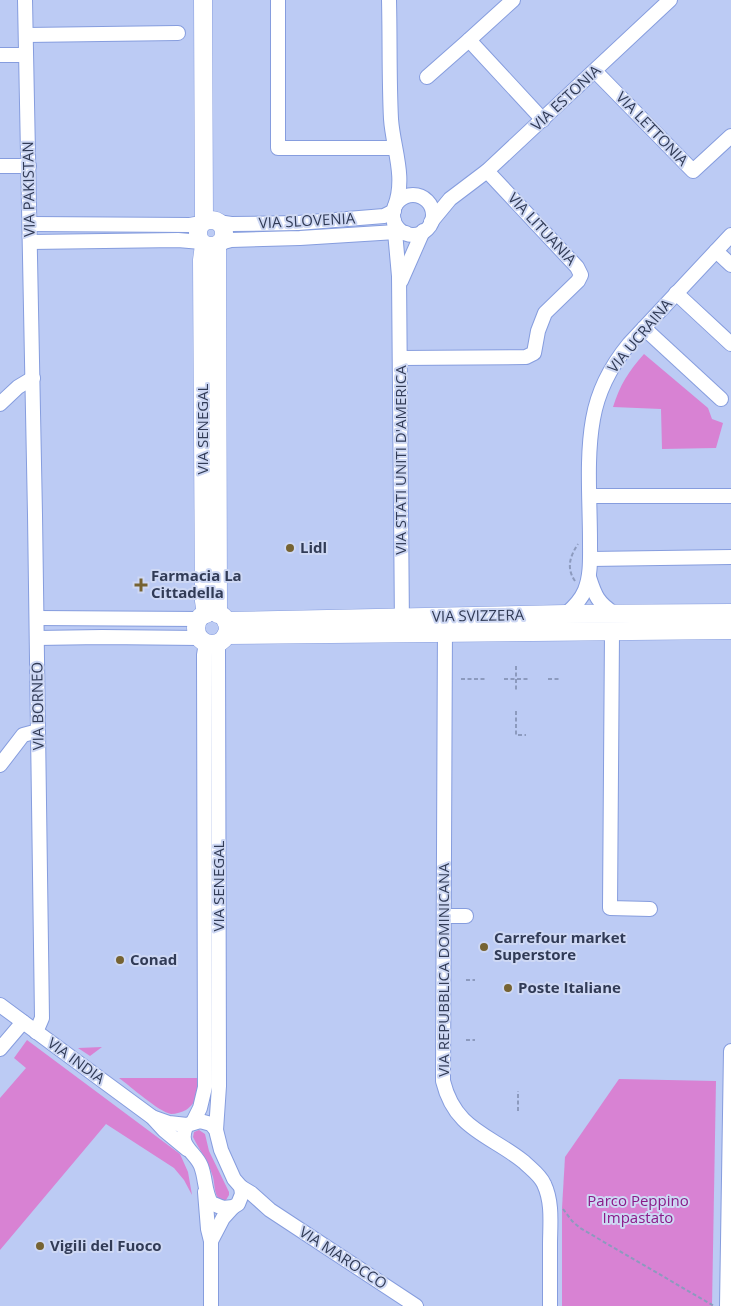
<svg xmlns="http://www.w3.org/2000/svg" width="731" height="1306" font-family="'Open Sans',sans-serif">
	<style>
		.green { fill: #d882d3 }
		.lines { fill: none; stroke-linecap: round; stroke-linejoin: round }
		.minor-casing { stroke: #869dde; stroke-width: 16 }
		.major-casing { stroke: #869dde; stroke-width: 19 }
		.path { stroke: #8c9abe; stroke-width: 2; stroke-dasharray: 4 2.5; stroke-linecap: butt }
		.minor { stroke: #fff; stroke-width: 14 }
		.major { stroke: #fff; stroke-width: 18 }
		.poi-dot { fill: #766332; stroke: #ced8f4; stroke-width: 2 }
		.labels { text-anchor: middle; stroke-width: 4; stroke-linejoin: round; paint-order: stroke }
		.street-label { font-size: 15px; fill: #313b56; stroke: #ced8f4 }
		.poi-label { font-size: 15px; font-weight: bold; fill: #313b56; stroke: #ced8f4; text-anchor: start }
		.park-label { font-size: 15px; fill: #8a1a88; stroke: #ced8f4 }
	</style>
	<rect width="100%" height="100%" fill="#bccbf4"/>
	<g class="green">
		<path d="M644,354l64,54 4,11 11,4 -7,25 -54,1 -1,-40 -48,-2c7,-22 15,-35 31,-53z"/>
		<path d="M27,1040l153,114 8,18 4,23 -8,-15 -10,-12 -68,-44 -106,126v-152l26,-30 -12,-10z"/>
		<path d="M102,1047l-12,9 -12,-8z"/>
		<path d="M119,1078h78c1,13 1,24 -11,32 -4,2 -10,4 -15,4 -12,-2 -41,-28 -52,-36z"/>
		<path d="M619,1079l97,2 -4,225h-150v-98l3,-51z"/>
		<path d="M199,1130l6,4 4,17 20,41v3l-3,5h-6c-6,-5 -5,-15 -7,-23 -4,-14 -13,-26 -20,-40l1,-5z"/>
	</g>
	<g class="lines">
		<g class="minor-casing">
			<g id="minor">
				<path d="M25,0l10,515 7,503 -6,14"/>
				<path d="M278,0v148h116"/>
				<path d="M389,0c1,40 0,79 2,119 2,29 15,58 4,87"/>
				<path d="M513,0l-44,40 74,80"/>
				<path d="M26,35l152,-2"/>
				<path d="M0,55h26"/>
				<path d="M595,71l98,100 38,-35"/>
				<path d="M427,77l42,-37"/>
				<path d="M0,166h29"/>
				<circle cx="413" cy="215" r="20"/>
				<path d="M394,221l5,55 3,352"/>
				<path d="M218,222l13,2 67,-1 86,-7 10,-5"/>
				<path d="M431,222l19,-23 37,-28 183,-171"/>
				<path d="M30,224l160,1 11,-2"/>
				<path d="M30,242l148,-2 23,2"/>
				<path d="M220,243l11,-3 69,-2 96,-6 10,1"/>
				<path d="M716,251l15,14"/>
				<path d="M401,281l22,-50"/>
				<path d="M676,293l55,51"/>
				<path d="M644,328l77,71"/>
				<path d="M400,358l126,-1 8,-4 4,-22 7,-18 33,-32 3,-6 -4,-8 -90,-96"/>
				<path d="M0,404l18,-17 15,-9"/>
				<path d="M590,496h141"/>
				<path d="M590,559l141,-2"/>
				<path d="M589,577c6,19 9,26 26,37"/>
				<path d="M566,614c8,-7 15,-14 19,-24 6,-15 5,-32 5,-49 0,-40 -4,-83 3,-122 5,-29 18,-53 36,-75l102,-109"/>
				<path d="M37,618l162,1"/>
				<path d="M445,623l-2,458c12,49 46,53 81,81 7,7 16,13 20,22 9,19 6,41 6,61 0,20 0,41 0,61"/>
				<path d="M612,632l-2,276 40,1"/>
				<path d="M37,638l65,-1 98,1"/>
				<path d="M0,765l23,-30 15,-4"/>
				<path d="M444,916h22"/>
				<path d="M0,1005l152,112 12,13 23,19"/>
				<path d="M0,1049l23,-27"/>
				<path d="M152,1117l17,6 18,2"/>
				<path d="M200,1121l11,3 5,6 5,20 13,29 7,8 1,7 -4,10 -5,3 -10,1 -12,-5c-7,-13 -5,-24 -10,-37 -6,-15 -25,-20 -14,-41z"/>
				<path d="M193,1122l7,-14 5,-21 -1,-432 2,-12"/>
				<path d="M216,1130l3,-44 -1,-443"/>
				<path d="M241,1187l10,6 19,17 146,96"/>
				<path d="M205,1192l3,37 3,12v65"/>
				<path d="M211,1241l12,-23 10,-11"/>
				<path d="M727,1306l4,-255"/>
			</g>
		</g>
		<g class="major-casing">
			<g id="major">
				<path d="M203,0l1,221"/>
				<circle cx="211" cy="233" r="13"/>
				<path d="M204,245l-2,15 2,341 2,13"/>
				<path d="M217,245l1,369"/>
				<circle cx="212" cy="628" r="16"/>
				<path d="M226,621l340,-7 165,-1"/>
				<path d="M226,635l505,-5"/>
			</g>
		</g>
		<g class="path">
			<path d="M575,581c-9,-13 -5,-25 3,-37"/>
			<path d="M516,666v26"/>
			<path d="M461,679h24"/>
			<path d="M504,679h25"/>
			<path d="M548,679h12"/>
			<path d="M516,711v24h10"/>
			<path d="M466,980h9"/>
			<path d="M466,1040h9"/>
			<path d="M518,1111v-20"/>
			<path d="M563,1209l9,12 8,7 134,78"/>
		</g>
		<use href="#minor" class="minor"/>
		<use href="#major" class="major"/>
	</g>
	<g class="poi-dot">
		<circle cx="290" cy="548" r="5"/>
		<path d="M138.5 577.5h5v5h5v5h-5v5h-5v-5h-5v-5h5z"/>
		<circle cx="484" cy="947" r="5"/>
		<circle cx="120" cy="960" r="5"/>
		<circle cx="508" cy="988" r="5"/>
		<circle cx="40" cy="1246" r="5"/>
	</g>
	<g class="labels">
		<g class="street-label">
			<text transform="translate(566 98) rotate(-43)" y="5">VIA ESTONIA</text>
			<text transform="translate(652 129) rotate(46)" y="5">VIA LETTONIA</text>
			<text transform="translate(29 189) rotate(-91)" y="5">VIA PAKISTAN</text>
			<text transform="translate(307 221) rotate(-3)" y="5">VIA SLOVENIA</text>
			<text transform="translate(542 229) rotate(47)" y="5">VIA LITUANIA</text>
			<text transform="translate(640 336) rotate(-50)" y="5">VIA UCRAINA</text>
			<text transform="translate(203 429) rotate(-90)" y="5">VIA SENEGAL</text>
			<text transform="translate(401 460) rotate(-90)" y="5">VIA STATI UNITI D'AMERICA</text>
			<text transform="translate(478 616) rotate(-1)" y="5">VIA SVIZZERA</text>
			<text transform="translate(38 706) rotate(-91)" y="5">VIA BORNEO</text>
			<text transform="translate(219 886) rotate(-90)" y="5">VIA SENEGAL</text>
			<text transform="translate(444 970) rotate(-90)" y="5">VIA REPUBBLICA DOMINICANA</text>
			<text transform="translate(76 1061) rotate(36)" y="5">VIA INDIA</text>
			<text transform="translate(343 1258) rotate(33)" y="5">VIA MAROCCO</text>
		</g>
		<g class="poi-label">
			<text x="300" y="553">Lidl</text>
			<text x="151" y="581">Farmacia La<tspan x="151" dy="17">Cittadella</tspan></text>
			<text x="494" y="943">Carrefour market<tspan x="494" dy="17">Superstore</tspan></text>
			<text x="130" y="965">Conad</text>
			<text x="518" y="993">Poste Italiane</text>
			<text x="50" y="1251">Vigili del Fuoco</text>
		</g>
		<g class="park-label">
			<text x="638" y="1206">Parco Peppino<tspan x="638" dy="17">Impastato</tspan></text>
		</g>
	</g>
</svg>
